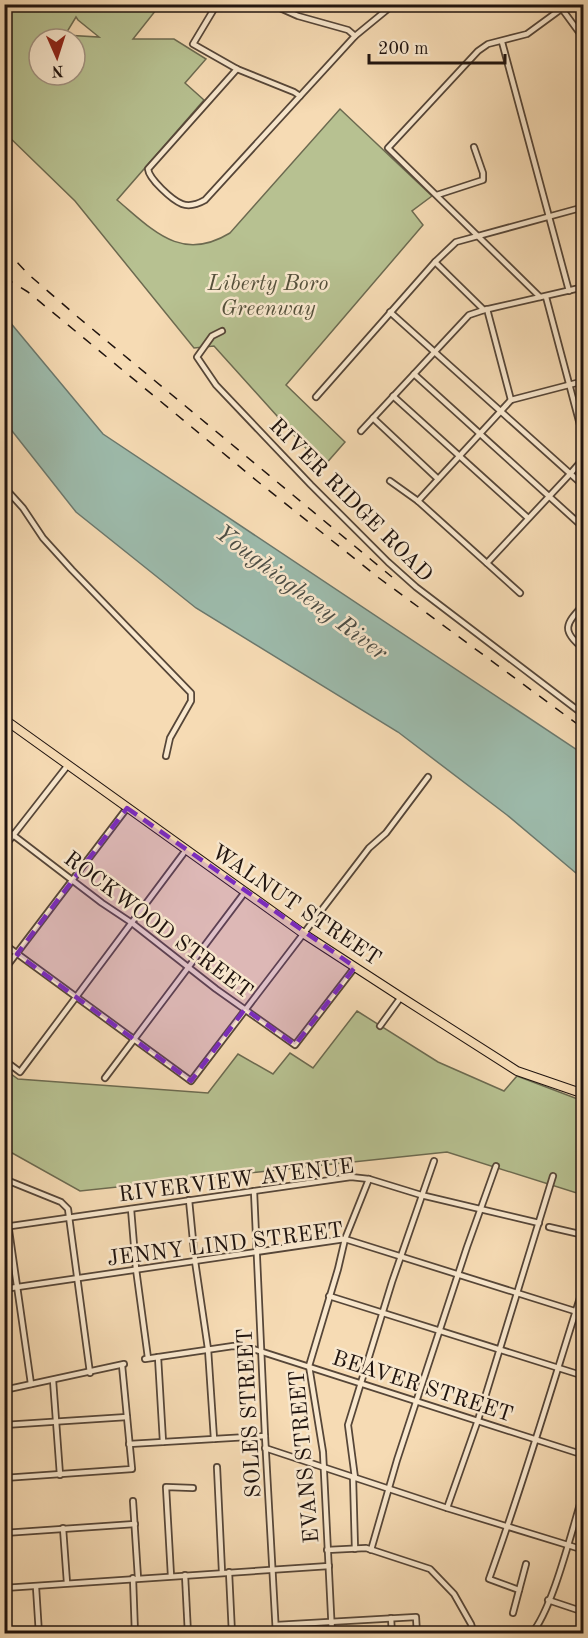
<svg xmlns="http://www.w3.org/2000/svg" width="588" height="1638" font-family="'Old Standard TT',serif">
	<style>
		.green { fill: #b7c191; stroke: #6c6a50; stroke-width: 1.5; fill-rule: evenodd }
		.water { fill: #9dbbac; stroke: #6b786d; stroke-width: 1.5 }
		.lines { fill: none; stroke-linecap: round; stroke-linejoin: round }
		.street-casing { stroke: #564638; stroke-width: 8 }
		.primary-casing { stroke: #20140f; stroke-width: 10 }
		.street { stroke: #f9e8ce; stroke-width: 4.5 }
		.primary { stroke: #f6dbb4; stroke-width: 8 }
		.rail { stroke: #20140f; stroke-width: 1.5; stroke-dasharray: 10 10; stroke-linecap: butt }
		.marked { fill: #7b2cbf; fill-opacity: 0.2; stroke: #7b2cbf; stroke-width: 4.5; stroke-dasharray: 12 8; stroke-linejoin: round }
		.labels { text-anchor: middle; stroke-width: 5; stroke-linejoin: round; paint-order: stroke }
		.park-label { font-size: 22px; font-style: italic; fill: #55513c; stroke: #f9e8ce }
		.street-label { font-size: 22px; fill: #20140f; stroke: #f9e8ce }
		.water-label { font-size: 24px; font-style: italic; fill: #4c4e46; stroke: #f9e8ce }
	</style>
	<rect width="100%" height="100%" fill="#f6dbb4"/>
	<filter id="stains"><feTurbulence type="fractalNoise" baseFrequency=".00333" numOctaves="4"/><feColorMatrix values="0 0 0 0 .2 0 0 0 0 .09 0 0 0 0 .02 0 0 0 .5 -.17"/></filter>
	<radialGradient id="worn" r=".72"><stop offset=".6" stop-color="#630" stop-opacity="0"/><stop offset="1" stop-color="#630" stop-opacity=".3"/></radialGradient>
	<g class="green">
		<path d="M4,5h156l-27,34h41l32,20 -21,24 19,17 -87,100c36,30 64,63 113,33l110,-124 92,87 -20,15 11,14 -137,160 59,57 -22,25 -109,-121 -20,2 -119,-147 -70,-68zM76,17l2,3 21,17 -34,-2zM39,39h36v36h-36z"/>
		<path d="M357,1011l81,51 66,29 13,-15 66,25v94l-136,-43 -367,39 -75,-42 -1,-80 14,10 190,14 30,-39 35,20 17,-21 23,15z"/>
	</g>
	<path class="water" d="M4,315l99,119 480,320v125l-76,-64 -109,-83 -202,-124 -120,-96 -71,-90z"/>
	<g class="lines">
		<g class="street-casing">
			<g id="street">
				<path d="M217,4l-24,40 44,25 57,23 6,4"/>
				<path d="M271,4l27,12 50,14 7,6"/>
				<path d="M562,9l22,30"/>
				<path d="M502,42l67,249"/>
				<path d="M237,69l-89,100c1,10 24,31 34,35 8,3 16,0 23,-4l150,-164 39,-32"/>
				<path d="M437,195l46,-15v-7l-9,-26"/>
				<path d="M435,262l49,48"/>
				<path d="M540,297l-152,-149 90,-97 10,-7 39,-10 41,-30"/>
				<path d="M546,297l38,143"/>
				<path d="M487,309l24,91"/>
				<path d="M390,312l194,174"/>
				<path d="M222,331l-10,5 -15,21 19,28 95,100 77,77 28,25 168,128"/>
				<path d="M414,374l170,154"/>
				<path d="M393,396l135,122"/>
				<path d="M316,397l119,-135 21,-20 128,-35"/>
				<path d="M373,418l65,61"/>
				<path d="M361,431l108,-116 15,-5 100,-23"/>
				<path d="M390,481l28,20 102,92"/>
				<path d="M4,487l19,21 20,30 29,32 119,123v8l-21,37 -4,18"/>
				<path d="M418,501l93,-101 73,-19"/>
				<path d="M487,563l83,-89 14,-16"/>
				<path d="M584,604c-17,19 -25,26 0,45"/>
				<path d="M4,610h1"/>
				<path d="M4,828l98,75 30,20 84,66 79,56 60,-78"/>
				<path d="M4,847l64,-82"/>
				<path d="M4,944l187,137 178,-233 17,-15 42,-56"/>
				<path d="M4,970l123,-162"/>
				<path d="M380,1026l21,-29"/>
				<path d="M4,1060l16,12 166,-222"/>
				<path d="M105,1078l140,-186"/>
				<path d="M4,1179l57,23 7,7 22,164"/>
				<path d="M254,1191l11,245 11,198"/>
				<path d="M4,1195l27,189"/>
				<path d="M189,1200l6,61 13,88 6,90"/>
				<path d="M131,1209l5,60 12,89"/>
				<path d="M4,1227l347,-50 18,2 52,16 118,28"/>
				<path d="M549,1227l35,8"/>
				<path d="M4,1289l341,-50 239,75"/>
				<path d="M329,1296l255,80"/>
				<path d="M158,1357l5,85"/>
				<path d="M145,1359l88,-13 14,1 337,108"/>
				<path d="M53,1380l7,95"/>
				<path d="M4,1390l120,-26"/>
				<path d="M4,1425l123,-8"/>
				<path d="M129,1444l136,-8"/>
				<path d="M265,1448l182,60 137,42"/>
				<path d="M217,1467l5,105"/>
				<path d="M353,1477l2,72"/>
				<path d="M4,1478l128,-9 -10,-104"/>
				<path d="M355,1478l-7,-53 44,-143 42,-121"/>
				<path d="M133,1501l5,77"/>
				<path d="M447,1508l31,-88 75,-244"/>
				<path d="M63,1528l4,55"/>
				<path d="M4,1533l131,-9"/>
				<path d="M327,1550l39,-2 64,21 24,25 17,30 3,10"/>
				<path d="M371,1550l26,-90 70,-213 29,-81"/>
				<path d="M229,1572l3,62"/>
				<path d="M185,1575l3,59"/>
				<path d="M171,1576l-5,-89 27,1"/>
				<path d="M133,1578l2,56"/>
				<path d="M36,1587l3,47"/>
				<path d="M4,1588l325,-22"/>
				<path d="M519,1590l-30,-11c35,-97 64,-196 95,-294"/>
				<path d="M548,1600l36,12"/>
				<path d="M513,1613l13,-49"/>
				<path d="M391,1618l1,16"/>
				<path d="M276,1625l140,-8 1,17"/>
				<path d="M332,1634l-9,-182 -14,-86 29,-97 7,-30 24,-60"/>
				<path d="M531,1634c22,-24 42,-109 53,-143"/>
			</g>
		</g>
		<g class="primary-casing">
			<path id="primary" d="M4,719l300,215 97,63 116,74 67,23"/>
		</g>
		<use href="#street" class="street"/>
		<use href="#primary" class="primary"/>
		<g class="rail">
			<path d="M4,248l24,26 51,44 313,259"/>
			<path d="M4,277l24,15 229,189 122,97 205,151"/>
		</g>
	</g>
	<path class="marked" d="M127,808l228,159 -60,78 -50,-36 -54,72 -174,-127z"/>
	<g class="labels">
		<g class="park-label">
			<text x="268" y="290">Liberty Boro<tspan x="268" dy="25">Greenway</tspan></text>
		</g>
		<g class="street-label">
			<text transform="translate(352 499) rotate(45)" y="8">RIVER RIDGE ROAD</text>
			<text transform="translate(297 904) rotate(34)" y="8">WALNUT STREET</text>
			<text transform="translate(159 924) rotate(37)" y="8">ROCKWOOD STREET</text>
			<text transform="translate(236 1179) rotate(-7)" y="8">RIVERVIEW AVENUE</text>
			<text transform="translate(225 1243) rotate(-7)" y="8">JENNY LIND STREET</text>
			<text transform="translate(423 1385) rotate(18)" y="8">BEAVER STREET</text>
			<text transform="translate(248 1413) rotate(-93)" y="8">SOLES STREET</text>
			<text transform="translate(303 1457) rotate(-95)" y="8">EVANS STREET</text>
		</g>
		<g class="water-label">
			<text transform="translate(302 592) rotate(37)" y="8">Youghiogheny River</text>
		</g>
	</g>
	<rect width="588" height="1638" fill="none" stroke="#f6dbb4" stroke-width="24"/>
	<rect x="6" y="6" width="576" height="1626" fill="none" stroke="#20140f" stroke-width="3"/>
	<rect x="12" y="12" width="564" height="1614" fill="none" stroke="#20140f" stroke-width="1.5"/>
	<g transform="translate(57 57) rotate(177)"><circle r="28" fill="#f9e8ce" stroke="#a29382" stroke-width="1.5"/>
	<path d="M0-4.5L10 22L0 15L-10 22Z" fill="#8f2418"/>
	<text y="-9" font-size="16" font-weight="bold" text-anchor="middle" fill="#20140f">N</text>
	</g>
	<path d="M369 54v9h136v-9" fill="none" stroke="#20140f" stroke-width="3"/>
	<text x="378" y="54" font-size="18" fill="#20140f" stroke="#f9e8ce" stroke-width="4.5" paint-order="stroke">200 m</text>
	<rect width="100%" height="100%" filter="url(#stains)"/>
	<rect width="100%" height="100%" fill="url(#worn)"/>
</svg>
